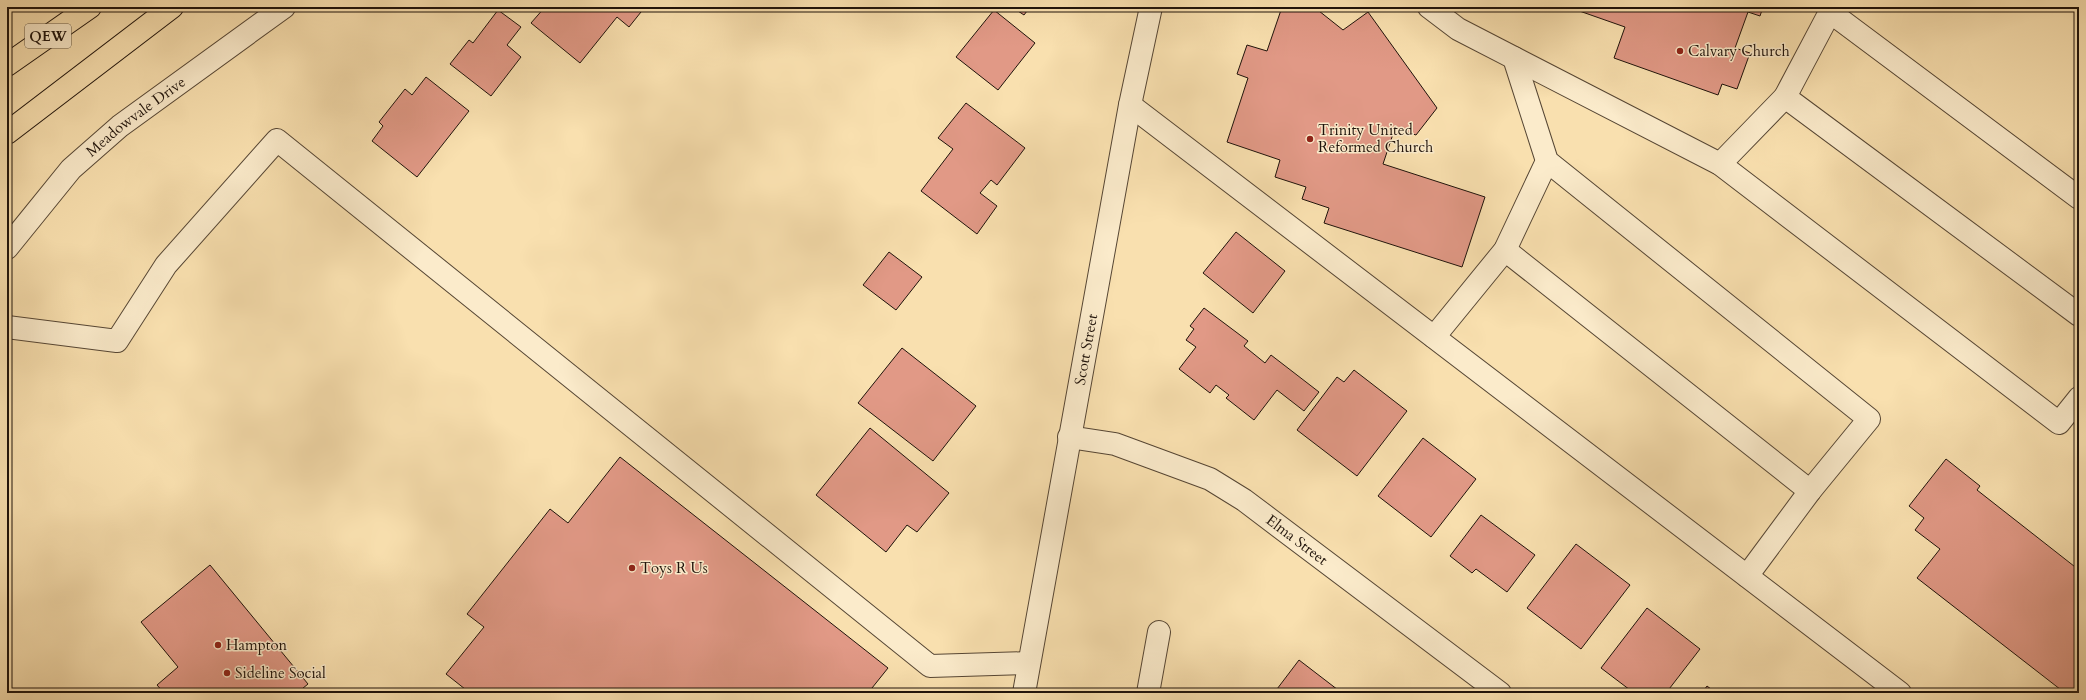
<svg xmlns="http://www.w3.org/2000/svg" width="2086" height="700" font-family="Cardo,serif">
	<style>
		.building { fill: #e19986; stroke: #1f130b }
		.lines { fill: none; stroke-linecap: round; stroke-linejoin: round }
		.minor-casing { stroke: #564634; stroke-width: 24 }
		.highway-casing { stroke: #1f130b; stroke-width: 24 }
		.minor { stroke: #fbebcb; stroke-width: 22 }
		.highway { stroke: #f9e0af; stroke-width: 22 }
		.poi-dot { fill: #8f2418; stroke: #fbebcb; stroke-width: 1.5 }
		.labels { text-anchor: middle; stroke-width: 3; stroke-linejoin: round; paint-order: stroke }
		.shield { fill: #fbebcb; stroke: #615445; stroke-width: 1 }
		.shield-label { font-size: 14px; font-weight: bold; fill: #1f130b }
		.poi-label { font-size: 15px; fill: #1f130b; stroke: #fbebcb; text-anchor: start }
		.street-label { font-size: 15px; fill: #1f130b; stroke: #fbebcb }
	</style>
	<rect width="100%" height="100%" fill="#f9e0af"/>
	<filter id="stains"><feTurbulence type="fractalNoise" baseFrequency=".005" numOctaves="4"/><feColorMatrix values="0 0 0 0 .2 0 0 0 0 .09 0 0 0 0 .02 0 0 0 .5 -.17"/></filter>
	<radialGradient id="worn" r=".72"><stop offset=".6" stop-color="#630" stop-opacity="0"/><stop offset="1" stop-color="#630" stop-opacity=".3"/></radialGradient>
	<g class="building">
		<path d="M545,7h100l-16,20 -12,-10 -37,46 -49,-40z"/>
		<path d="M1012,7h18l-6,8z"/>
		<path d="M1286,7h28l29,23 25,-18 69,96 -21,27 -21,-7 -12,36 102,33 -23,70 -138,-44 5,-15 -27,-9 4,-12 -31,-10 5,-17 -53,-18 21,-64 -11,-4 10,-29 20,6 14,-41z"/>
		<path d="M1568,7h195l-3,9 -12,-4 -13,36 15,5 -13,36 -15,-5 -4,11 -104,-37 11,-31z"/>
		<path d="M498,10l23,17 -14,18 14,12 -30,39 -41,-32 19,-24 4,3z"/>
		<path d="M994,10l41,33 -37,47 -42,-33z"/>
		<path d="M426,77l43,34 -52,66 -45,-36 11,-15 -4,-4 26,-33 7,6z"/>
		<path d="M966,103l59,45 -28,37 -6,-5 -11,13 17,13 -20,28 -56,-43 32,-42 -15,-11z"/>
		<path d="M1236,232l49,39 -32,42 -50,-40z"/>
		<path d="M889,252l33,25 -26,33 -33,-25z"/>
		<path d="M1204,308l44,33 -4,5 21,17 6,-8 48,37 -15,19 -27,-21 -23,30 -28,-22 3,-3 -13,-10 -6,8 -31,-24 17,-22 -10,-7 8,-11 -4,-3z"/>
		<path d="M902,348l74,58 -43,55 -75,-58z"/>
		<path d="M1354,370l53,41 -50,65 -60,-46 40,-53 7,5z"/>
		<path d="M870,428l79,65 -32,39 -10,-7 -21,27 -70,-57z"/>
		<path d="M1423,438l53,41 -45,58 -53,-41z"/>
		<path d="M620,457l268,211 -20,25h-398l-24,-19 38,-47 -17,-13 83,-105 18,14z"/>
		<path d="M1946,459l34,27 -3,4 102,80v123h-14l-148,-115 23,-29 -25,-19 9,-12 -15,-12z"/>
		<path d="M1481,515l54,40 -28,37 -31,-23 -4,4 -22,-17z"/>
		<path d="M1576,544l54,41 -49,64 -54,-41z"/>
		<path d="M210,565l98,119 -11,9h-133l-7,-8 21,-18 -37,-45z"/>
		<path d="M1647,608l53,41 -34,44h-32l-33,-25z"/>
		<path d="M1299,660l43,33h-68z"/>
		<path d="M1707,686l9,7h-14z"/>
	</g>
	<g class="lines">
		<g class="minor-casing">
			<g id="minor">
				<path d="M1429,7l29,22 262,135 339,259 20,-25"/>
				<path d="M1514,58l33,103 322,258 -59,72 -63,85"/>
				<path d="M1130,105l770,588"/>
				<path d="M1720,164l65,-67"/>
				<path d="M2079,198l-249,-186 -45,85 294,218"/>
				<path id="s1" d="M7,248l64,-79 49,-43 164,-119"/>
				<path d="M1505,250l305,241"/>
				<path d="M7,327l110,14 49,-76 111,-125 653,526 99,-3"/>
				<path d="M1434,337l71,-87 42,-89"/>
				<path id="s2" d="M1069,437l46,7 95,35 34,21 256,193"/>
				<path id="s3" d="M1024,693l106,-588 21,-98"/>
				<path d="M1148,693l11,-61"/>
			</g>
		</g>
		<g class="highway-casing">
			<g id="highway">
				<path d="M7,65l83,-58"/>
				<path d="M7,133l165,-126"/>
			</g>
		</g>
		<use href="#minor" class="minor"/>
		<use href="#highway" class="highway"/>
	</g>
	<g class="poi-dot">
		<circle cx="1680" cy="51" r="4"/>
		<circle cx="1310" cy="139" r="4"/>
		<circle cx="632" cy="568" r="4"/>
		<circle cx="218" cy="645" r="4"/>
		<circle cx="227" cy="673" r="4"/>
	</g>
	<g class="labels">
		<rect class="shield" x="25" y="24" width="46" height="24" rx="3"/>
		<g class="shield-label">
			<text x="48" y="41">QEW</text>
		</g>
		<g class="poi-label">
			<text x="1688" y="56">Calvary Church</text>
			<text x="1318" y="135">Trinity United<tspan x="1318" dy="17">Reformed Church</tspan></text>
			<text x="640" y="573">Toys R Us</text>
			<text x="226" y="650">Hampton</text>
			<text x="235" y="678">Sideline Social</text>
		</g>
		<g class="street-label">
			<text dy="5" stroke="none"><textPath href="#s1" startOffset="185">Meadowvale Drive</textPath></text>
			<text dy="5" stroke="none"><textPath href="#s3" startOffset="349">Scott Street</textPath></text>
			<text dy="5" stroke="none"><textPath href="#s2" startOffset="254">Elma Street</textPath></text>
		</g>
	</g>
	<rect width="2086" height="700" fill="none" stroke="#f9e0af" stroke-width="24"/>
	<rect x="8" y="8" width="2070" height="684" fill="none" stroke="#1f130b" stroke-width="2"/>
	<rect x="12" y="12" width="2062" height="676" fill="none" stroke="#1f130b"/>
	<rect width="100%" height="100%" filter="url(#stains)"/>
	<rect width="100%" height="100%" fill="url(#worn)"/>
</svg>
